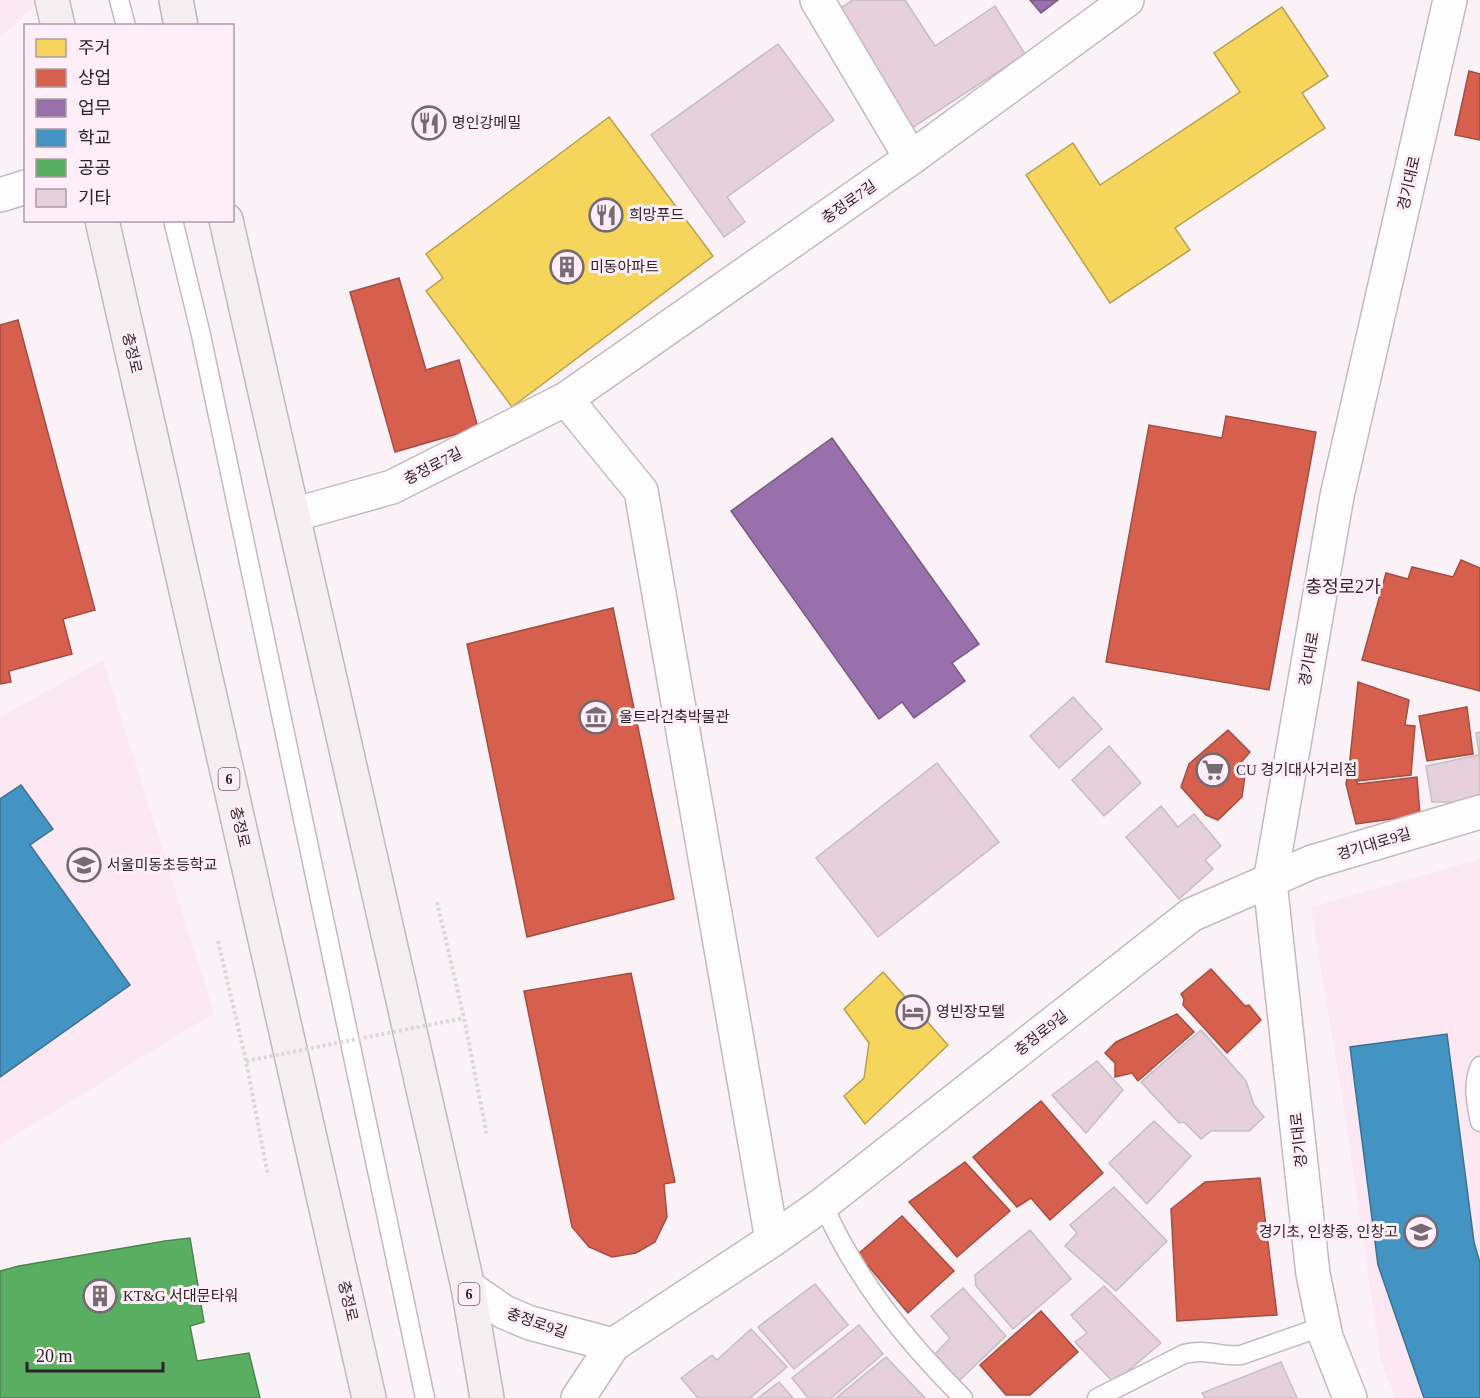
<svg xmlns="http://www.w3.org/2000/svg" width="1480" height="1398" font-family="'Times New Roman','Noto Sans KR',serif">
	<style>
		.built { fill: #fbe8f2 }
		.homes { fill: #f6d55c; stroke: #baa04c; stroke-width: 1.5 }
		.shops { fill: #d6604d; stroke: #a34e42; stroke-width: 1.5 }
		.offices { fill: #9970ab; stroke: #795984; stroke-width: 1.5 }
		.schools { fill: #4393c3; stroke: #3c7194; stroke-width: 1.5 }
		.public { fill: #5aae61; stroke: #4c8450; stroke-width: 1.5 }
		.building { fill: #e5d0dc; stroke: #c6bec2; stroke-width: 1.5 }
		.lines { fill: none; stroke-linecap: round; stroke-linejoin: round }
		.lane-casing { stroke: #c3babf; stroke-width: 21 }
		.street-casing { stroke: #c3babf; stroke-width: 36 }
		.secondary-casing { stroke: #c3babf; stroke-width: 36 }
		.primary-casing { stroke: #c4b6be; stroke-width: 36 }
		.path { stroke: #dad8d8; stroke-width: 4; stroke-dasharray: 3 3; stroke-linecap: butt }
		.lane { stroke: #fefdfe; stroke-width: 18 }
		.street { stroke: #fefdfe; stroke-width: 33 }
		.secondary { stroke: #fefdfe; stroke-width: 33 }
		.primary { stroke: #f5eff2; stroke-width: 33 }
		.path-bridge { stroke: #dad8d8; stroke-width: 4; stroke-dasharray: 3 3; stroke-linecap: butt }
		.labels { text-anchor: middle; stroke-width: 6; stroke-linejoin: round; paint-order: stroke }
		.shield { fill: #ffeef7; stroke: #6c6066; stroke-width: 1.5 }
		.shield-label { font-size: 14px; font-weight: bold; fill: #2d2328 }
		.poi-label { font-size: 15px; fill: #2d2328; stroke: #ffeef7; text-anchor: start }
		.street-label { font-size: 15px; fill: #2d2328; stroke: #ffeef7 }
		.quarter-label { font-size: 18px; fill: #37232e; stroke: #ffeef7 }
	</style>
	<rect width="100%" height="100%" fill="#fbf2f7"/>
	<g class="built">
		<path d="M0,0h41l-41,38z"/>
		<path d="M103,660l111,353 -214,132v-428z"/>
		<path d="M1480,859v539h-84l-15,-36 -38,-260 -32,-195z"/>
	</g>
	<g class="homes">
		<path d="M1282,7l46,69 -26,17 23,35 -150,100 15,22 -80,53 -84,-128 47,-32 27,42 140,-93 -26,-39z"/>
		<path d="M609,117l104,139 -201,151 -86,-116 17,-13 -17,-24z"/>
		<path d="M883,972l65,73 -83,79 -21,-28 20,-18 5,-35 -25,-34z"/>
	</g>
	<g class="shops">
		<path d="M1469,71l11,3v66l-25,-5z"/>
		<path d="M399,278l27,92 33,-10 19,68 -83,24 -45,-160z"/>
		<path d="M18,320l77,290 -32,9 9,35 -63,17 2,11 -11,2v-359z"/>
		<path d="M1226,416l90,16 -47,258 -163,-28 43,-237 73,13z"/>
		<path d="M1461,560l19,8v123l-118,-31 24,-87 22,6 4,-12 41,10z"/>
		<path d="M613,608l61,291 -147,38 -60,-293z"/>
		<path d="M1358,682l51,18 -4,25 10,1 -4,49 -53,6 -9,-13z"/>
		<path d="M1467,707l6,47 -46,7 -8,-45z"/>
		<path d="M1228,730l22,22 -13,15 8,8 -3,22 -24,23 -12,-5 -25,-28 8,-23z"/>
		<path d="M1349,768l9,16 59,-7 3,38 -64,9 -10,-40z"/>
		<path d="M1211,969l34,37 4,-1 12,15 -34,33 -44,-48 1,-6 -3,-5z"/>
		<path d="M631,973l44,209 -11,2 3,33 -12,25 -19,11 -24,4 -23,-10 -17,-20 -48,-236z"/>
		<path d="M1177,1014l17,18 -56,49 -6,-8 -17,4v-14l-10,-10 11,-11z"/>
		<path d="M1041,1101l62,72 -53,47 -19,-22 -14,9 -44,-50z"/>
		<path d="M965,1162l45,49 -53,46 -48,-55z"/>
		<path d="M1260,1178l17,137 -100,6 -6,-112 34,-27z"/>
		<path d="M902,1216l52,55 -46,42 -50,-59z"/>
		<path d="M1041,1311l37,41 -48,43h-24l-26,-30z"/>
	</g>
	<g class="offices">
		<path d="M1030,0h28l-17,13z"/>
		<path d="M832,438l147,206 -27,19 13,18 -51,37 -12,-16 -23,17 -148,-208z"/>
	</g>
	<g class="schools">
		<path d="M21,785l32,44 -23,16 100,140 -130,92v-278z"/>
		<path d="M1447,1034l27,208 6,21v135h-56l-46,-133 -28,-218z"/>
	</g>
	<path class="public" d="M190,1238l14,84 -14,4 7,35 52,-8 11,45h-260v-127l19,-5 146,-25z"/>
	<g class="building">
		<path d="M853,0h52l30,46 60,-40 30,48 -113,74 -76,-117z"/>
		<path d="M778,44l56,76 -107,77 18,25 -21,15 -73,-102z"/>
		<path d="M1073,697l29,32 -43,39 -29,-32z"/>
		<path d="M1480,732v63l-27,7h-21l-6,-36 53,-11 -3,-22z"/>
		<path d="M1109,746l32,37 -37,33 -32,-36z"/>
		<path d="M937,763l62,79 -121,95 -62,-79z"/>
		<path d="M1161,806l17,21 16,-13 27,32 -16,14 8,9 -34,30 -53,-62z"/>
		<path d="M1201,1030l45,51 8,24 10,12 -15,14h-38l-10,8 -17,-17 -5,1 -38,-41z"/>
		<path d="M1097,1061l26,29 -37,43 -34,-38z"/>
		<path d="M1154,1121l37,35 -44,48 -38,-41z"/>
		<path d="M1114,1187l53,54 -51,50 -51,-45 12,-13 -7,-8z"/>
		<path d="M1030,1230l41,49 -58,50 -37,-43 -1,-11z"/>
		<path d="M815,1284l33,41 -54,44 -36,-42z"/>
		<path d="M1104,1286l57,57 -47,40 -39,-41 12,-9 -16,-18z"/>
		<path d="M963,1288l43,48 -47,45 -24,-27 15,-16 -19,-22z"/>
		<path d="M859,1325l24,29 -52,44h-23l-16,-20z"/>
		<path d="M751,1329l36,38 -37,31h-52l-17,-20 31,-23 5,5z"/>
		<path d="M886,1357l39,41h-89z"/>
		<path d="M1281,1362l16,36h-92l-3,-5z"/>
		<path d="M779,1382l14,16h-35z"/>
	</g>
	<g class="lines">
		<g class="lane-casing">
			<g id="lane">
				<path d="M119,0l7,26"/>
				<path d="M173,220l28,115 224,1063"/>
				<path d="M1480,1066c-8,19 -4,37 0,56"/>
				<path d="M823,1204c32,74 83,137 140,194"/>
				<path d="M1097,1398l87,-44c23,-6 36,3 57,1l83,-29"/>
			</g>
		</g>
		<g class="street-casing">
			<g id="street">
				<path d="M817,0l94,158"/>
				<path d="M0,195l26,-8"/>
				<path d="M566,399l75,92 131,749"/>
				<path d="M293,515l99,-28 174,-88 345,-241 216,-158"/>
				<path d="M468,1287l36,25 26,11 83,22"/>
				<path d="M578,1398l35,-53 159,-105 51,-36 368,-289 121,-53 168,-50"/>
			</g>
		</g>
		<g class="secondary-casing">
			<path id="secondary" d="M1350,1398l-24,-61 -13,-63 -43,-392 67,-386 113,-496"/>
		</g>
		<g class="primary-casing">
			<g id="primary">
				<path d="M52,0l6,26"/>
				<path d="M176,0l5,26"/>
				<path d="M102,220l267,1178"/>
				<path d="M226,220l242,1067 19,111"/>
			</g>
		</g>
		<g class="path">
			<path d="M437,902l27,116 23,118"/>
			<path d="M218,941l28,120 22,115"/>
		</g>
		<use href="#lane" class="lane"/>
		<use href="#street" class="street"/>
		<use href="#secondary" class="secondary"/>
		<use href="#primary" class="primary"/>
		<path class="path-bridge" d="M246,1061l218,-43"/>
	</g>
	<defs>
		<g id="restaurant-ring" transform="scale(1.725)"><circle r="9.5" fill="#ffeef7" stroke="#756b70" stroke-width="1.5"/><path d="M-5-6h1v4h1v-4h1v4h1v-4h1v5L-1.5 .5V6h-2V.5L-5-1ZM5-6V6H3V1.5H1.5Q1.5-4 5-6Z" fill="#756b70"/></g>
		<g id="building-ring" transform="scale(1.725)"><circle r="9.5" fill="#ffeef7" stroke="#756b70" stroke-width="1.5"/><path d="M-4-6H4V6H1V3H-1V6H-4ZM-2.5-4.3h1.7v1.8h-1.7ZM.8-4.3h1.7v1.8H.8ZM-2.5-1h1.7V.8h-1.7ZM.8-1h1.7V.8H.8Z" fill="#756b70"/></g>
		<g id="museum-ring" transform="scale(1.725)"><circle r="9.5" fill="#ffeef7" stroke="#756b70" stroke-width="1.5"/><path d="M0-6L6-3V-2H-6V-3ZM-5-1h2V3h-2ZM-1-1h2V3h-2ZM3-1h2V3H3ZM-6 4H6V6H-6Z" fill="#756b70"/></g>
		<g id="supermarket-ring" transform="scale(1.725)"><circle r="9.5" fill="#ffeef7" stroke="#756b70" stroke-width="1.5"/><path d="M-6-5.5h2.5l.6 2H6L4.5 2H-2.5L-4.4-4H-6ZM-1.5 3.2a1.3 1.3 0 1 0 .1 0ZM3 3.2a1.3 1.3 0 1 0 .1 0Z" fill="#756b70"/></g>
		<g id="school-ring" transform="scale(1.725)"><circle r="9.5" fill="#ffeef7" stroke="#756b70" stroke-width="1.5"/><path d="M0-5L7-2L0 1L-7-2ZM-4 1L0 2.5L4 1V4Q0 6-4 4Z" fill="#756b70"/></g>
		<g id="hotel-ring" transform="scale(1.725)"><circle r="9.5" fill="#ffeef7" stroke="#756b70" stroke-width="1.5"/><path d="M-6-4.5h1.5V1H6V5H4.5V3h-9V5H-6ZM-4 0a1.8 1.8 0 1 1 3.6 0ZM.5 0V-2.5h3Q6-2.5 6 0Z" fill="#756b70"/></g>
	</defs>
	<g fill-rule="evenodd">
		<use href="#restaurant-ring" x="429" y="123"/>
		<use href="#restaurant-ring" x="606" y="215"/>
		<use href="#building-ring" x="567" y="267"/>
		<use href="#museum-ring" x="596" y="717"/>
		<use href="#supermarket-ring" x="1213" y="770"/>
		<use href="#school-ring" x="84" y="865"/>
		<use href="#hotel-ring" x="913" y="1012"/>
		<use href="#school-ring" x="1421" y="1232"/>
		<use href="#building-ring" x="100" y="1296"/>
	</g>
	<g class="labels">
		<g class="shield">
			<rect x="218.5" y="768" width="21" height="22" rx="4.5"/>
			<rect x="458.5" y="1283" width="21" height="22" rx="4.5"/>
		</g>
		<g class="shield-label">
			<text x="229" y="784">6</text>
			<text x="469" y="1299">6</text>
		</g>
		<g class="poi-label">
			<text x="452" y="128">명인강메밀</text>
			<text x="629" y="220">희망푸드</text>
			<text x="590" y="272">미동아파트</text>
			<text x="619" y="722">울트라건축박물관</text>
			<text x="1236" y="775">CU 경기대사거리점</text>
			<text x="107" y="870">서울미동초등학교</text>
			<text x="936" y="1017">영빈장모텔</text>
			<text x="1398" y="1237" text-anchor="end">경기초, 인창중, 인창고</text>
			<text x="123" y="1301">KT&amp;G 서대문타워</text>
		</g>
		<g class="street-label">
			<text transform="translate(1409 183) rotate(-77)" y="5">경기대로</text>
			<text transform="translate(849 202) rotate(-35)" y="5">충정로7길</text>
			<text transform="translate(132 353) rotate(77)" y="5">충정로</text>
			<text transform="translate(433 466) rotate(-27)" y="5">충정로7길</text>
			<text transform="translate(1309 659) rotate(-80)" y="5">경기대로</text>
			<text transform="translate(240 827) rotate(77)" y="5">충정로</text>
			<text transform="translate(1374 844) rotate(-17)" y="5">경기대로9길</text>
			<text transform="translate(1041 1033) rotate(-38)" y="5">충정로9길</text>
			<text transform="translate(1299 1140) rotate(-96)" y="5">경기대로</text>
			<text transform="translate(348 1301) rotate(77)" y="5">충정로</text>
			<text transform="translate(537 1323) rotate(19)" y="5">충정로9길</text>
		</g>
		<g class="quarter-label">
			<text x="1343" y="593">충정로2가</text>
		</g>
	</g>
	<rect x="24" y="24" width="210" height="198" fill="#ffeef7" stroke="#ab9da4" stroke-width="1.5"/>
	<rect x="36" y="39" width="30" height="18" fill="#f6d55c" stroke="#ab9da4" stroke-width="1.5"/>
	<text x="78" y="54" font-size="18" fill="#2d2328">주거</text>
	<rect x="36" y="69" width="30" height="18" fill="#d6604d" stroke="#ab9da4" stroke-width="1.5"/>
	<text x="78" y="84" font-size="18" fill="#2d2328">상업</text>
	<rect x="36" y="99" width="30" height="18" fill="#9970ab" stroke="#ab9da4" stroke-width="1.5"/>
	<text x="78" y="114" font-size="18" fill="#2d2328">업무</text>
	<rect x="36" y="129" width="30" height="18" fill="#4393c3" stroke="#ab9da4" stroke-width="1.5"/>
	<text x="78" y="144" font-size="18" fill="#2d2328">학교</text>
	<rect x="36" y="159" width="30" height="18" fill="#5aae61" stroke="#ab9da4" stroke-width="1.5"/>
	<text x="78" y="174" font-size="18" fill="#2d2328">공공</text>
	<rect x="36" y="189" width="30" height="18" fill="#e5d0dc" stroke="#ab9da4" stroke-width="1.5"/>
	<text x="78" y="204" font-size="18" fill="#2d2328">기타</text>
	<path d="M27 1362v9h136v-9" fill="none" stroke="#2d2328" stroke-width="3"/>
	<text x="36" y="1362" font-size="18" fill="#2d2328" stroke="#ffeef7" stroke-width="4.5" paint-order="stroke">20 m</text>
</svg>
